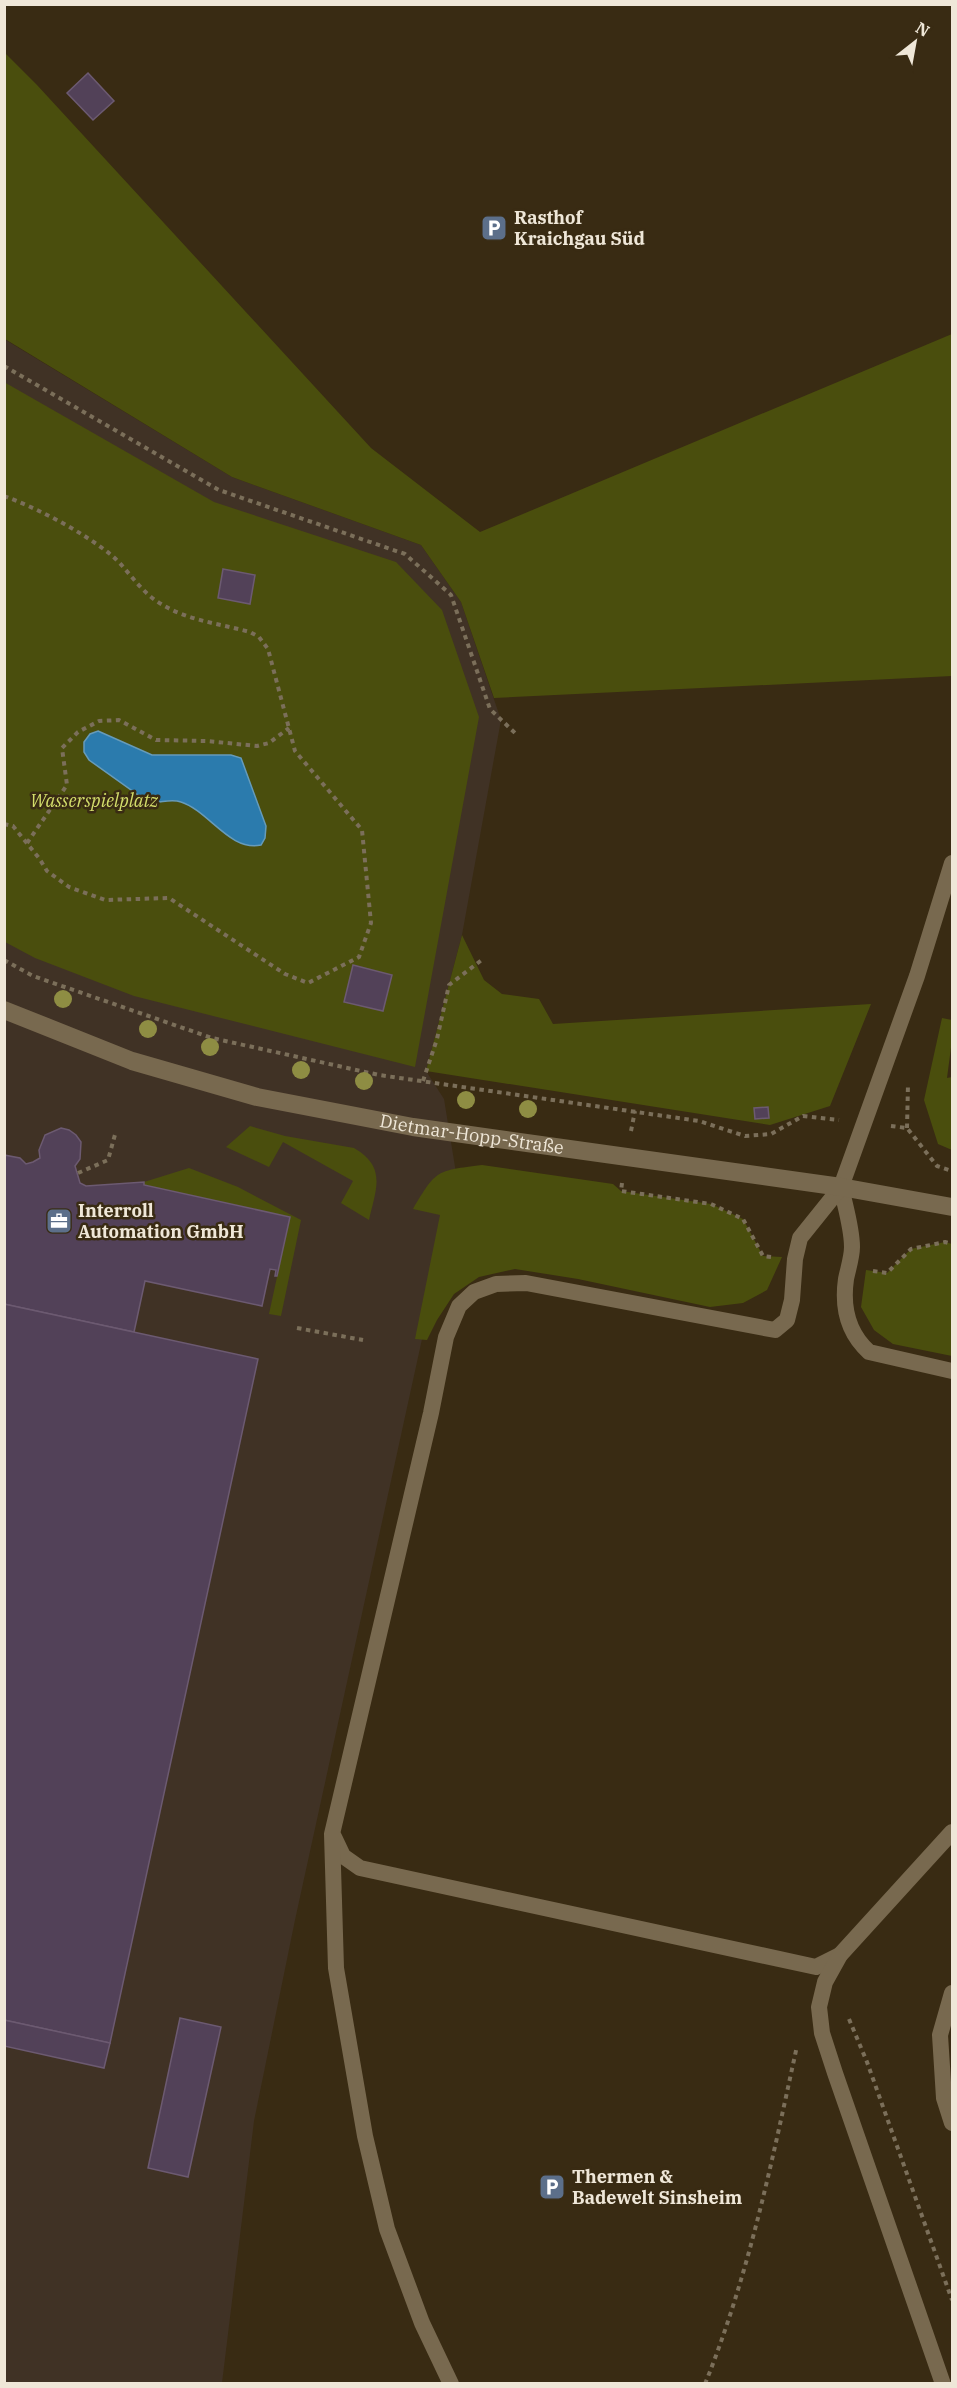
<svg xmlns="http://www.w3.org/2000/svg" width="957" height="2388" font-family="'IBM Plex Serif',serif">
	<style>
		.commercial { fill: #403225 }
		.green { fill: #4a4e0d }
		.water { fill: #2b7bad; stroke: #669bba; stroke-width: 1.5 }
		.building { fill: #524158; stroke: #6c5a71; stroke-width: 1.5 }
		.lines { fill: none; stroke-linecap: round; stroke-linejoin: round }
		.path { stroke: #7b6f5a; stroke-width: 4; stroke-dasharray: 4.5 4.5; stroke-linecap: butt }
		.lane { stroke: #78694f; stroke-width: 16 }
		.secondary { stroke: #78694f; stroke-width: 18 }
		.tree { fill: #8e8d43 }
		.labels { text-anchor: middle; stroke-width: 5; stroke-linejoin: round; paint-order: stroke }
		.poi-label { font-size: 18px; font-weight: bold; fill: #efe7d8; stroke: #392b13; text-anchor: start }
		.park-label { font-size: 18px; font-style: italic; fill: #d3dd6b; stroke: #392b13 }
		.street-label { font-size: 18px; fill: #efe7d8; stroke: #392b13 }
	</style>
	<rect width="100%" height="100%" fill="#392b13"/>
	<path class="commercial" d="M4,339l228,138 189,68 40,57 40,118 -39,215 -36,136 18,28 13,80 -162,741 -41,201 -32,262h-217z"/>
	<g class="green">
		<path d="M5,53l32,32 334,363 109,84 472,-198v342l-458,22 -33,-96 -40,-57 -189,-68 -227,-138z"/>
		<path d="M4,382l210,120 182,60 46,48 37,107 -64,350 -281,-71 -99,-38 -30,-16z"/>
		<path d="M462,935l22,45 18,14 37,5 14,25 318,-20 -41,102 -60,19 -344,-54z"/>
		<path d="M942,1018l10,2v20l-5,38 5,-1v73l-14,-6 -14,-44z"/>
		<path d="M250,1126l35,10 69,12c33,19 22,41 15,72l-28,-17 12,-22 -70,-39 -14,25 -43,-20z"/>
		<path d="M482,1165l131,19 8,7 90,13 32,15 20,37 19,1 -15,33 -24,13 -33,4 -132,-28 -63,-10 -36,8 -25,17 -17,26 -10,20 -12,-1 25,-124 -27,-6c24,-40 23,-38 69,-44z"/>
		<path d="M189,1168l49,19 63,33 -20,96 -12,-2 21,-97 -146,-32v-3z"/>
		<path d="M945,1242l7,2v112l-59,-12 -19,-14 -13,-23 5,-37 21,3 24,-24z"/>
	</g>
	<path class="water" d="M98,731l54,24h79l10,3 25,68 -1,12 -4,7c-31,7 -52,-34 -80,-43 -11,-4 -22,2 -33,0l-59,-42 -5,-8v-10l6,-8z"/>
	<g class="building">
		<path d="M88,73l26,28 -21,19 -26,-27z"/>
		<path d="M223,569l32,6 -5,29 -32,-6z"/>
		<path d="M353,965l39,10 -9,36 -39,-9z"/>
		<path d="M768,1107l1,11 -14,1 -1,-11z"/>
		<path d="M61,1128l8,2 7,5 5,7 -1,17 -5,7 5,17 6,3 58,-4v3l146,32 -13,59h-2l1,-6 -6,-1 -8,37 -117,-25 -11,51 -130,-28v-149l16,3 6,6 7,-2 7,-4 -1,-8 6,-15z"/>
		<path d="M4,1304l254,55 -148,684 -106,-23z"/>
		<path d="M180,2018l41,9 -33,150 -40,-9z"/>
		<path d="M4,2020l106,23 -6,25 -100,-22z"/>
	</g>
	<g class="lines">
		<g class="path">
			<path d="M4,366l215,124 186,64 46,41 39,114 27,26"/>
			<path d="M4,496c35,13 77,35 106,58 16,13 27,33 45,46 28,20 62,23 95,32l9,5 9,12 27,102 67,79 9,93 -12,34 -51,26 -23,-9 -116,-76 -64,2 -36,-13 -22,-16 -8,-13 -26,-32 -9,-2"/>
			<path d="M27,843l40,-58 -5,-37 16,-16 21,-11 20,-1 37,20 51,1 50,5 12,-3 20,-15"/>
			<path d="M4,960l29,16 179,62 167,37 320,46 46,15 26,-2 32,-18 36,4"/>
			<path d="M423,1081l14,-42 12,-54 34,-26"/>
			<path d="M891,1126l16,2 30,38 15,5"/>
			<path d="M907,1128l1,-44"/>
			<path d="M631,1131l4,-20"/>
			<path d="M78,1173l30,-13 8,-29"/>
			<path d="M622,1183l-1,8 90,13 32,15 20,37 8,1"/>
			<path d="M873,1271l14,2 24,-24 34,-7 7,2"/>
			<path d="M297,1328l66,12"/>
			<path d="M849,2019l18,43 85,238"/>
			<path d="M705,2384c44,-109 67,-223 92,-338"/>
		</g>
		<g class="lane">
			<path d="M841,1187c4,19 11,41 11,60 0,10 -4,22 -6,32 -4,28 2,54 23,73l83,19"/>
			<path d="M334,1837l9,19 17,12 456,99 24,-12"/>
			<path d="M952,1993l-12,42 4,63 8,25"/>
			<path d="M451,2384l-29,-61 -35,-94 -22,-93 -29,-168 -4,-134 99,-421 15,-76 13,-31 15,-14 22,-8 30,-1 249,47 12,-10 5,-20 3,-41 5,-21 41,-51 76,-211 35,-113"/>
			<path d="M943,2384l-108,-311 -13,-40 -3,-26 6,-25 15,-27 112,-123"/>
		</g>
		<path class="secondary" id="s1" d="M4,1010l128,51 125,36 156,30 428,60 111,20"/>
	</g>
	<g class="tree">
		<circle cx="63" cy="999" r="9"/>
		<circle cx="148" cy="1029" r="9"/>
		<circle cx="210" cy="1047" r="9"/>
		<circle cx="301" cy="1070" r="9"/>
		<circle cx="364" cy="1081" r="9"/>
		<circle cx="466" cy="1100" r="9"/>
		<circle cx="528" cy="1109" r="9"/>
	</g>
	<defs>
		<g id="parking-square" transform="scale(1.35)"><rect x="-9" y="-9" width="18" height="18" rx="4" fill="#5c6f8a" stroke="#392b13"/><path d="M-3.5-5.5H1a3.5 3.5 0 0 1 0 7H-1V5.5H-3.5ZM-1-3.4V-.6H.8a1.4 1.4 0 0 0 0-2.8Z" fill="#fff"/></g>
		<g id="office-square" transform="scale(1.35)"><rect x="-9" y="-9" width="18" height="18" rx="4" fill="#5c6f8a" stroke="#392b13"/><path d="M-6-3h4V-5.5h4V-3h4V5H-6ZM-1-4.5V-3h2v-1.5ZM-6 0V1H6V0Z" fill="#fff"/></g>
	</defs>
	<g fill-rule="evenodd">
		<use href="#parking-square" x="494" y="228"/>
		<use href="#office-square" x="59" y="1221"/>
		<use href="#parking-square" x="552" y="2187"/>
	</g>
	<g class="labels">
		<g class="poi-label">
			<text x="514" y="224">Rasthof<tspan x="514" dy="21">Kraichgau Süd</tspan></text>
			<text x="78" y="1217">Interroll<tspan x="78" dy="21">Automation GmbH</tspan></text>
			<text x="572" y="2183">Thermen &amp;<tspan x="572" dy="21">Badewelt Sinsheim</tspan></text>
		</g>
		<g class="park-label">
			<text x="94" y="807">Wasserspielplatz</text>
		</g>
		<g class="street-label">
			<text dy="6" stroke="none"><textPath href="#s1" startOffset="486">Dietmar-Hopp-Straße</textPath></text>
		</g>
	</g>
	<rect width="957" height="2388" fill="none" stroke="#efe7d8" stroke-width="12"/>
	<g transform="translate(915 42) rotate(31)" stroke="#392b13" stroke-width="4.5" paint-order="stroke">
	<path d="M0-4.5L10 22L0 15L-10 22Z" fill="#efe7d8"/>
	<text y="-9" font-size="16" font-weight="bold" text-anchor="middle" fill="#efe7d8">N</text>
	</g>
</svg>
